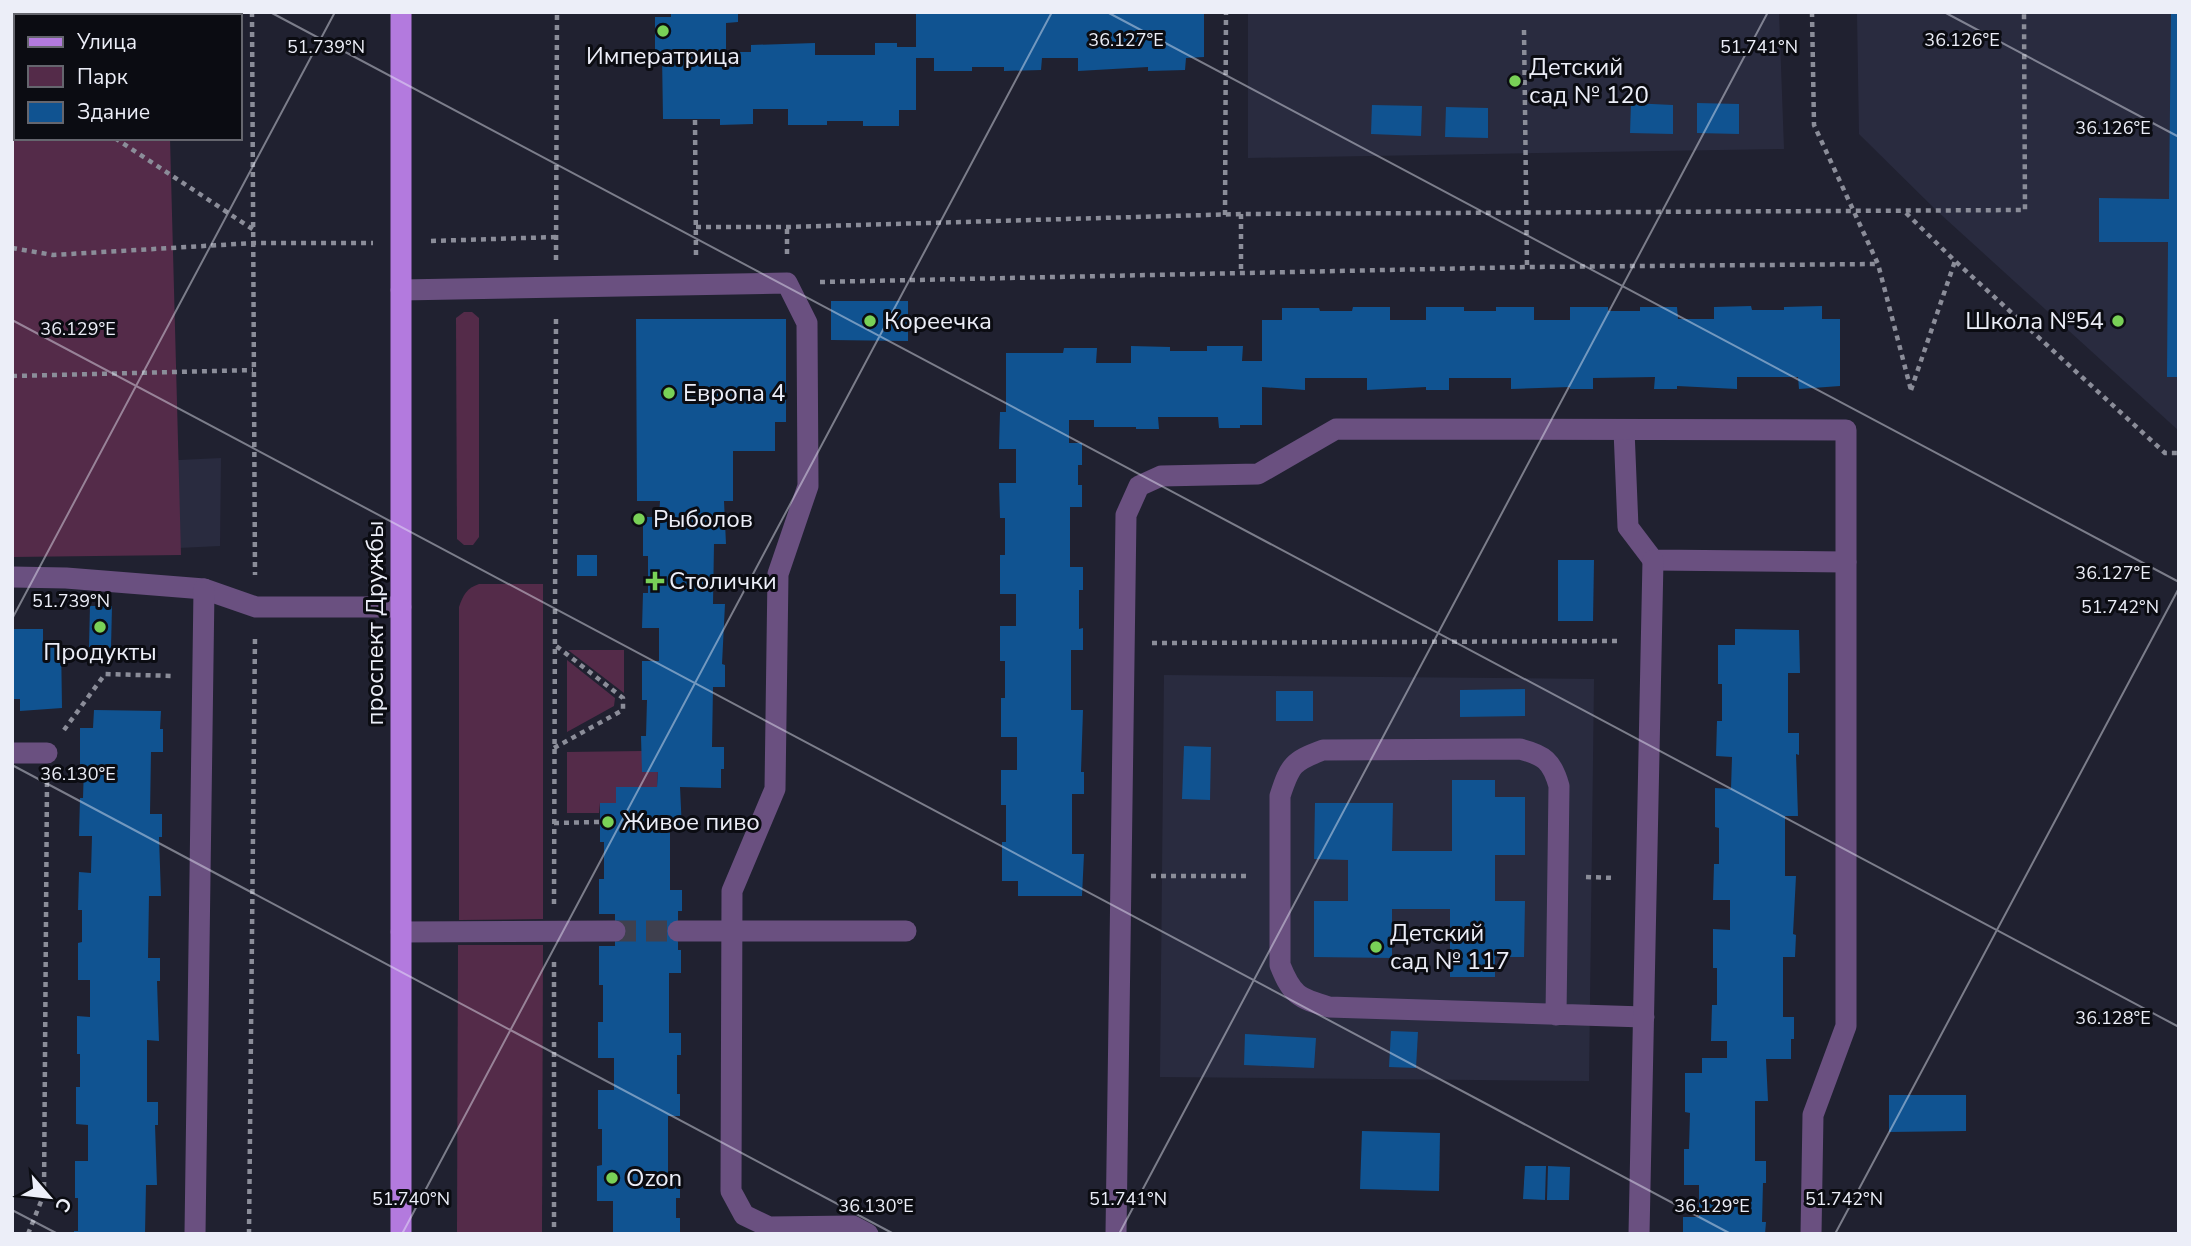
<svg xmlns="http://www.w3.org/2000/svg" width="2191" height="1246" font-family="'Nunito Sans',sans-serif">
	<style>
		.built { fill: #292b3f }
		.green { fill: #542b49 }
		.building { fill: #105391 }
		.lines { fill: none; stroke-linecap: round; stroke-linejoin: round }
		.minor-tunnel { stroke: #3f404e; stroke-width: 21; stroke-dasharray: 21 10; stroke-linecap: butt }
		.path { stroke: #8b8d99; stroke-width: 4.5; stroke-dasharray: 5 5; stroke-linecap: butt }
		.minor { stroke: #6a5080; stroke-width: 21 }
		.major { stroke: #b37ade; stroke-width: 21 }
		.ticks { fill: none; stroke: #eceef8; stroke-width: 2; stroke-opacity: 0.45 }
		.poi-dot { fill: #79d157; stroke: #0b0c12; stroke-width: 2.5 }
		.labels { text-anchor: middle; stroke-width: 6; stroke-linejoin: round; paint-order: stroke }
		.poi-label { font-size: 24px; fill: #eceef8; stroke: #0b0c12; text-anchor: start }
		.street-label { font-size: 24px; fill: #eceef8; stroke: #0b0c12 }
		.ticks-label { font-size: 18px; text-anchor: middle; fill: #eceef8; stroke: #0b0c12; stroke-width: 6; stroke-linejoin: round; paint-order: stroke }
	</style>
	<rect width="100%" height="100%" fill="#202130"/>
	<g class="built">
		<path d="M1248,12h531l5,137 -536,9z"/>
		<path d="M1857,12h322v419l-242,-220 -78,-77z"/>
		<path d="M221,458l-1,88 -208,10v-88z"/>
		<path d="M1164,675l430,4 -5,402 -429,-4z"/>
	</g>
	<g class="green">
		<path d="M12,12h154v4h-150v122h154l11,417 -169,2z"/>
		<path d="M464,312h8l7,6v219l-6,8h-9l-7,-6 -1,-221z"/>
		<path d="M479,584h64v335l-84,1v-313c4,-12 8,-19 20,-23z"/>
		<path d="M568,650h56v43z"/>
		<path d="M567,660l48,38 -1,8 -47,26z"/>
		<path d="M642,751l16,21 -1,15h-41v16h-16l-1,10h-32v-61z"/>
		<path d="M458,945h85l-1,289h-85z"/>
	</g>
	<g class="building">
		<path d="M671,12h67v10l-12,1v29h25v-7l64,-2v12h60v-12h22v4h19v-35h288v45l-18,1 -1,12 -37,1v-4l-70,4v-13h-36l-1,12 -37,1v-4h-32v4h-38v-13h-18v52h-17v16h-36v-5h-36v4h-39v-16h-35v15l-33,1v-6h-57l-1,-65h-7v-37h16z"/>
		<path d="M2171,12h8v365h-12l1,-135h-69v-44l70,1z"/>
		<path d="M1631,103l42,2v29l-43,-1z"/>
		<path d="M1697,103l42,1v30l-42,-1z"/>
		<path d="M1372,105l50,1 -1,30 -50,-2z"/>
		<path d="M1446,107l42,1v30l-43,-1z"/>
		<path d="M831,301h77v40l-77,-1z"/>
		<path d="M1751,306l1,4h32v-3l38,-1v13h18v67l-41,3 -1,-12h-61v12l-60,-3v3h-23l1,-12 -62,1v11h-23v-2l-59,2v-11h-62v12h-23v-3l-59,3v-12h-62v12l-43,-3v38h-22v3h-21l-1,-11h-60l1,12h-23v-2h-42v-7h-25v23h13v22h-4v20h4v22h-12v60h13v23h-4v39l4,-1v22h-12v60h12l-2,62h3v22h-12v60h12l-2,42h-64v-15h-16v-39h4v-37h-5v-35h16v-33h-16v-39h4v-37h-5v-35h16v-32h-16v-39h5v-37h-5l-1,-35h17v-34h-17l1,-37h6v-59h57l1,-5h33l-1,15h35v-17l39,1v4h37v-5h36l-1,15h20v-41h20v-12h37l1,3h32l1,-4h37v13h36v-13h38v4h32v-4h38v13h36v-13h38v4h32v-4h37l1,12h36v-12z"/>
		<path d="M636,319h150v103h-11v29h-42v50h-9l2,43h-12l-1,60h12l-3,60 3,1v22h-12l-1,60h12v22h-3v19l-41,-1 2,43h-12v60h12v21h-4v39h3v23h-12v60h12v22h-4v39h3v22h-12v60l12,1v21h-4v20h4v16h-67v-33h-16v-35l5,-1v-36h-4v-39h16v-32h-16v-36h5v-37h-4v-39h16v-32h-16v-35h5v-37h-4v-39h16v-16h41l1,-15h-16l-1,-36h5l1,-36h-5v-39h17v-33h-17l1,-35h5v-37h-5v-39h16l1,-16h-23z"/>
		<rect x="577" y="555" width="20" height="21"/>
		<path d="M1558,560h36l-1,61h-35z"/>
		<path d="M90,606h22l-1,42 -22,-1z"/>
		<path d="M12,629h31v12h18l1,67 -42,3v-12h-8z"/>
		<path d="M1735,629l64,1 1,43h-12v60h11v22l-3,-1 2,62h-13v60h11l-3,58 3,1 -1,22h-12v60h11v22h-3v20h-25l2,42h-13v60h11v22h-3l-1,39h4l-1,12h-82v-17h16v-32h-15v-36h5l1,-36 -5,-1v-39h17v-15h25v-17h-16l1,-36h5v-37h-4v-39l17,1v-30h-17l1,-36h5v-36l-4,-1v-39l16,1 1,-32 -16,-1 1,-35h5v-37h-4v-39h17z"/>
		<path d="M1525,689v27l-65,1v-27z"/>
		<rect x="1276" y="691" width="37" height="30"/>
		<path d="M94,710l67,1 -1,18h3v23h-12l-1,62h12v23h-3l2,59h-12l-1,62h12v23h-3l2,60 -12,-1v62h11v23h-3l2,60h-11l-1,49h-71v-3h4v-33h-3v-37h13v-36l-12,-1v-37h4v-33h-3v-38l13,1v-37h-12v-37l4,-1v-32h-4l1,-38 12,1 1,-37h-13l1,-38h3l1,-32h-4v-38h13z"/>
		<path d="M1184,746l27,1 -1,53 -28,-1z"/>
		<path d="M1452,780h43v17h30v58h-30v46h30l-1,56h-29v20h-45v-68h-58v49l-78,-1v-56h34v-41l-34,-1 1,-56h78l-1,48h60z"/>
		<path d="M1391,1031l27,1 -2,36 -27,-1z"/>
		<path d="M1245,1034l71,4 -2,30 -70,-3z"/>
		<path d="M1889,1095h77v36l-77,1z"/>
		<path d="M1362,1131l78,2 -1,58 -79,-2z"/>
		<path d="M1525,1166h21l-1,34 -22,-1z"/>
		<path d="M1548,1166l22,1 -1,33h-22z"/>
	</g>
	<g class="lines">
		<path class="minor-tunnel" d="M615,931h63"/>
		<g class="path">
			<path d="M15,12l1,41"/>
			<path d="M252,12l3,563"/>
			<path d="M1812,12l2,113 64,139 33,126"/>
			<path d="M1524,30l3,237"/>
			<path d="M695,120l1,136"/>
			<path d="M115,138l139,92"/>
			<path d="M1906,213l49,48 210,192h14"/>
			<path d="M1241,214v60"/>
			<path d="M1225,215l1,-203"/>
			<path d="M696,227h91l454,-13 784,-4 -1,-198"/>
			<path d="M431,241l125,-4"/>
			<path d="M12,248l41,7 201,-12h119"/>
			<path d="M787,254v-27"/>
			<path d="M556,260l1,-248"/>
			<path d="M820,282l707,-15 351,-3"/>
			<path d="M12,376l241,-6"/>
			<path d="M1911,390l44,-129"/>
			<path d="M1152,643l470,-2"/>
			<path d="M64,730l41,-56 69,2"/>
			<path d="M554,748l69,-38v-12l-68,-53"/>
			<path d="M554,823l45,-1"/>
			<path d="M1151,876h100"/>
			<path d="M1586,877l30,1"/>
			<path d="M554,904l2,-586"/>
			<path d="M554,962v272"/>
			<path d="M28,1234l16,-40 3,-412"/>
			<path d="M249,1234l6,-598"/>
		</g>
		<g class="minor">
			<path d="M401,290l386,-7 20,40 1,163 -30,88 -3,215 -43,102 -1,300 13,24 25,12 84,-1 15,8"/>
			<path d="M1624,430l4,97 25,33 193,2"/>
			<path d="M12,577l54,1 138,11 52,18h145"/>
			<path d="M12,753h35"/>
			<path d="M678,931h228"/>
			<path d="M401,932l214,-1"/>
			<path d="M1556,1015l3,-229c-7,-25 -15,-31 -39,-37l-197,1c-30,11 -33,15 -43,46v169c12,30 18,33 49,42l315,10"/>
			<path d="M195,1234l9,-645"/>
			<path d="M1116,1234l10,-719 13,-29 22,-10 97,-2 78,-45 510,1v596l-33,89 -2,119"/>
			<path d="M1639,1234l14,-674"/>
		</g>
		<path class="major" d="M401,12v1222"/>
	</g>
	<path class="ticks" d="M270,12l1909,1015M1107,12l1072,570M1944,12l235,125M12,320l1719,914M12,619l323,-607M12,765l882,469M12,1210l46,24M402,1234l650,-1222M1119,1234l649,-1222M1835,1234l344,-646"/>
	<g class="poi-dot">
		<circle cx="663" cy="31" r="7"/>
		<circle cx="1515" cy="81" r="7"/>
		<circle cx="870" cy="321" r="7"/>
		<circle cx="2118" cy="321" r="7"/>
		<circle cx="669" cy="393" r="7"/>
		<circle cx="639" cy="519" r="7"/>
		<path d="M651.5 570.5h7v7h7v7h-7v7h-7v-7h-7v-7h7z"/>
		<circle cx="100" cy="627" r="7"/>
		<circle cx="608" cy="822" r="7"/>
		<circle cx="1376" cy="947" r="7"/>
		<circle cx="612" cy="1178" r="7"/>
	</g>
	<g class="labels">
		<g class="poi-label">
			<text x="663" y="64" text-anchor="middle">Императрица</text>
			<text x="1529" y="75">Детский<tspan x="1529" dy="28">сад № 120</tspan></text>
			<text x="884" y="329">Кореечка</text>
			<text x="2104" y="329" text-anchor="end">Школа №54</text>
			<text x="683" y="401">Европа 4</text>
			<text x="653" y="527">Рыболов</text>
			<text x="669" y="589">Столички</text>
			<text x="100" y="660" text-anchor="middle">Продукты</text>
			<text x="622" y="830">Живое пиво</text>
			<text x="1390" y="941">Детский<tspan x="1390" dy="28">сад № 117</tspan></text>
			<text x="626" y="1186">Ozon</text>
		</g>
		<g class="street-label">
			<text transform="translate(375 623) rotate(-90)" y="8">проспект Дружбы</text>
		</g>
	</g>
	<g class="ticks-label">
		<text x="1126" y="46">36.127°E</text>
		<text x="1962" y="46">36.126°E</text>
		<text x="326" y="53">51.739°N</text>
		<text x="1759" y="53">51.741°N</text>
		<text x="2113" y="134">36.126°E</text>
		<text x="78" y="335">36.129°E</text>
		<text x="2113" y="579">36.127°E</text>
		<text x="71" y="607">51.739°N</text>
		<text x="2120" y="613">51.742°N</text>
		<text x="78" y="780">36.130°E</text>
		<text x="2113" y="1024">36.128°E</text>
		<text x="411" y="1205">51.740°N</text>
		<text x="1128" y="1205">51.741°N</text>
		<text x="1844" y="1205">51.742°N</text>
		<text x="876" y="1212">36.130°E</text>
		<text x="1712" y="1212">36.129°E</text>
	</g>
	<rect width="2191" height="1246" fill="none" stroke="#eceef8" stroke-width="28"/>
	<rect x="14" y="14" width="228" height="126" fill="#0b0c12" stroke="#65666e" stroke-width="2"/>
	<rect x="28" y="37" width="35" height="10" fill="#b37ade" stroke="#65666e" stroke-width="2"/>
	<text x="77" y="49" font-size="21" fill="#eceef8">Улица</text>
	<rect x="28" y="66" width="35" height="21" fill="#542b49" stroke="#65666e" stroke-width="2"/>
	<text x="77" y="84" font-size="21" fill="#eceef8">Парк</text>
	<rect x="28" y="102" width="35" height="21" fill="#105391" stroke="#65666e" stroke-width="2"/>
	<text x="77" y="119" font-size="21" fill="#eceef8">Здание</text>
	<g transform="translate(49 1197) rotate(118)" stroke="#0b0c12" stroke-width="5" paint-order="stroke">
	<path d="M0-5L12 26L0 18L-12 26Z" fill="#eceef8"/>
	<text y="-10" font-size="19" font-weight="bold" text-anchor="middle" fill="#eceef8">С</text>
	</g>
</svg>
